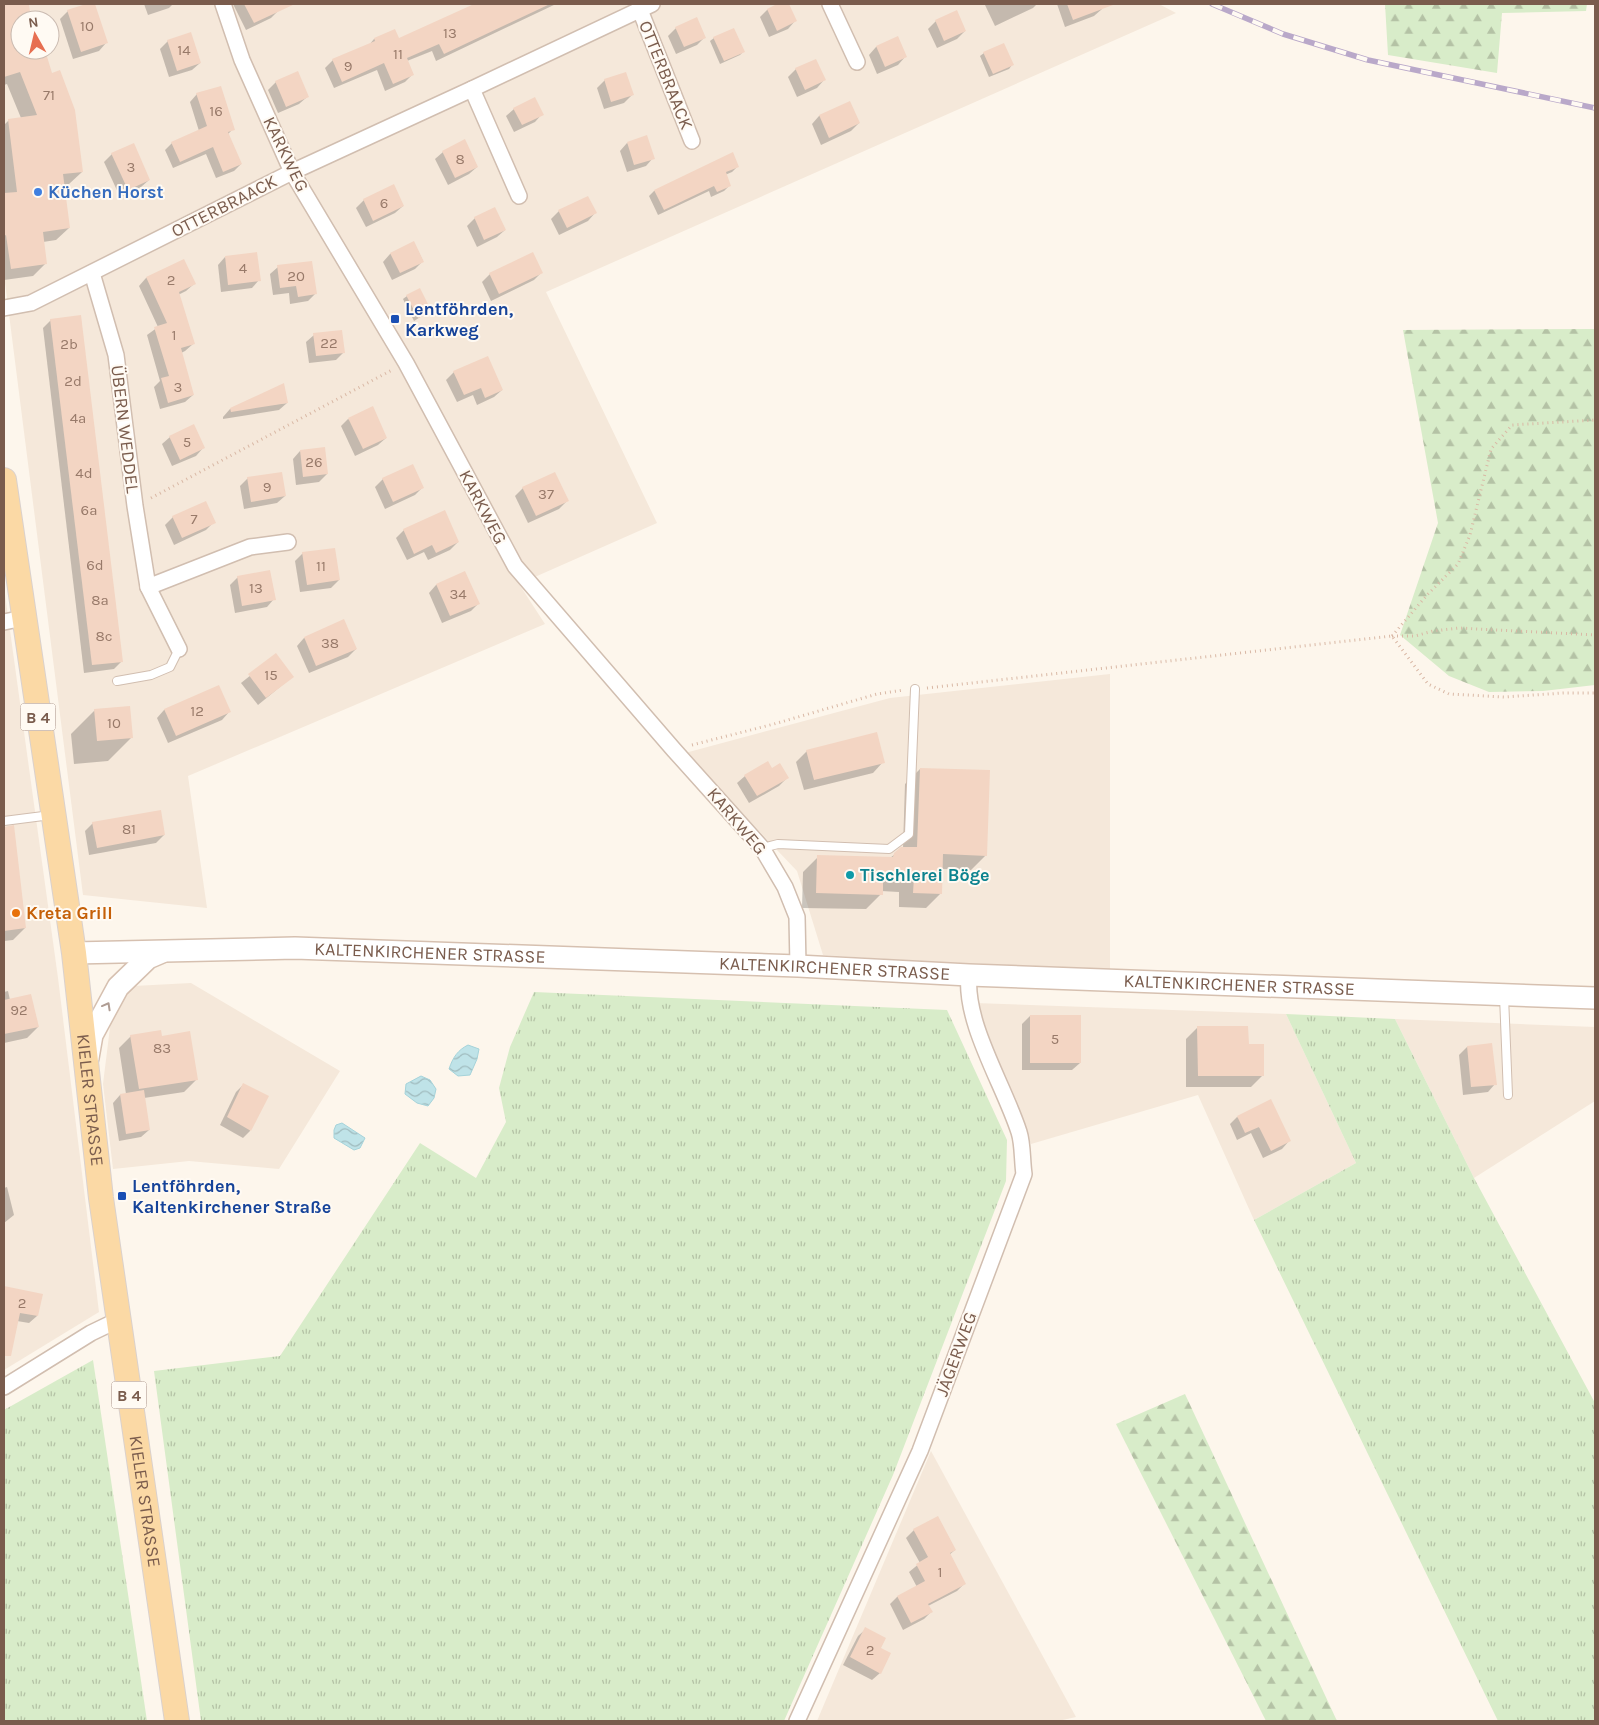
<svg xmlns="http://www.w3.org/2000/svg" width="1599" height="1725" font-family="Karla,sans-serif">
	<style>
		.residential { fill: #f5e8da; fill-rule: evenodd }
		.grass { fill: url(#grass-tufts) }
		.forest { fill: url(#forest-firs) }
		.water { fill: url(#water-waves); stroke: #a5d3da }
		.shadow { fill: #0003 }
		.building { fill: #f3d5c3 }
		.lines { fill: none; stroke-linecap: round; stroke-linejoin: round }
		.lane-casing { stroke: #d1beb0; stroke-width: 10 }
		.street-casing { stroke: #d1beb0; stroke-width: 18 }
		.secondary-casing { stroke: #d6c0b0; stroke-width: 24 }
		.primary-casing { stroke: #dad1cd; stroke-width: 26 }
		.path { stroke: #d9b8a5; stroke-width: 3; stroke-dasharray: 1 4; stroke-linecap: butt }
		.lane { stroke: #fff; stroke-width: 8 }
		.street { stroke: #fff; stroke-width: 15 }
		.secondary { stroke: #fff; stroke-width: 21 }
		.primary { stroke: #fbd9a5; stroke-width: 24 }
		.rail-casing { stroke: #b9a8c9; stroke-width: 5.5 }
		.rail { stroke: #fffaf3; stroke-width: 4; stroke-dasharray: 11; stroke-linecap: butt }
		.oneway { stroke: #af9d94 }
		.shop-dot { fill: #3f7fe0; stroke: #fffaf3; stroke-width: 2 }
		.transit-dot { fill: #1a4fb4; stroke: #fffaf3; stroke-width: 2 }
		.culture-dot { fill: #0f9aa8; stroke: #fffaf3; stroke-width: 2 }
		.food-dot { fill: #e8710a; stroke: #fffaf3; stroke-width: 2 }
		.labels { text-anchor: middle; stroke-width: 4; stroke-linejoin: round; paint-order: stroke }
		.number-label { font-size: 15px; fill: #987a6a }
		.shield { fill: #fffaf3; stroke: #a28b7f; stroke-width: 1 }
		.shield-label { font-size: 16px; font-weight: bold; fill: #7a5c4d }
		.street-label { font-size: 18px; fill: #7a5c4d; stroke: #fffaf3 }
		.shop-label { font-size: 18px; font-weight: bold; fill: #366cbe; stroke: #fffaf3; text-anchor: start }
		.transit-label { font-size: 18px; font-weight: bold; fill: #164399; stroke: #fffaf3; text-anchor: start }
		.culture-label { font-size: 18px; font-weight: bold; fill: #0d838f; stroke: #fffaf3; text-anchor: start }
		.food-label { font-size: 18px; font-weight: bold; fill: #c56008; stroke: #fffaf3; text-anchor: start }
	</style>
	<defs>
		<pattern id="grass-tufts" width="24" height="20" patternUnits="userSpaceOnUse" patternTransform="scale(1.25)"><rect width="24" height="20" fill="#d8ecc9"/><path d="M3 7l-1-3M5 7V3M7 7l1-3M15 17l-1-3M17 17v-4M19 17l1-3" fill="none" stroke="#b4c2a5"/></pattern>
		<pattern id="forest-firs" width="22" height="20" patternUnits="userSpaceOnUse" patternTransform="scale(1.25)"><rect width="22" height="20" fill="#d8ecc9"/><path d="M5 1l3.5 6h-7zM16 11l3.5 6h-7z" fill="#b4c2a5"/></pattern>
		<pattern id="water-waves" width="16" height="10" patternUnits="userSpaceOnUse" patternTransform="scale(1.25)"><rect width="16" height="10" fill="#bfe3e8"/><path d="M0 5q4-4 8 0t8 0" fill="none" stroke="#a0bbbe"/></pattern>
	</defs>
	<rect width="100%" height="100%" fill="#fdf6ec"/>
	<g class="residential">
		<path d="M4,4h1155l17,9 -630,279 111,231 -138,61 26,40 -357,152 19,132 -124,-13 -79,-620zM20,20h30v30h-30z"/>
		<path d="M4,587l54,391 41,334 -95,58z"/>
		<path d="M1110,674v295l-176,-7 -111,-7 -26,-84 -112,-118 205,-55z"/>
		<path d="M191,983l149,88 -61,98 -90,-8 -76,8 -10,-85 12,-97z"/>
		<path d="M975,1003l311,11 70,149 -102,57 -56,-125 -167,49z"/>
		<path d="M1395,1019l200,8v74l-121,77z"/>
		<path d="M931,1451l145,266 -18,4h-241z"/>
	</g>
	<g class="grass">
		<path d="M534,992l413,18 60,130 -1,41 -113,294 -109,246h-583l-47,-350 126,-15 140,-213 56,35 30,-56 -7,-34 11,-41z"/>
		<path d="M1286,1014l109,5 79,159 121,225v318h-97l-244,-501 102,-57z"/>
		<path d="M93,1360l54,361h-143v-311z"/>
	</g>
	<g class="forest">
		<path d="M1385,4h202l-1,7 -84,2 -5,60 -109,-18z"/>
		<path d="M1595,329v356l-52,6 -54,1 -40,-16 -49,-41 38,-112 -35,-193z"/>
		<path d="M1185,1394l152,327h-71l-150,-297z"/>
	</g>
	<g class="water">
		<path d="M468,1045l11,4 -2,10 -7,16 -12,1 -9,-7c4,-12 9,-19 19,-24z"/>
		<path d="M421,1076l9,4 6,9 -2,9 -6,8 -11,-3 -12,-9 1,-10z"/>
		<path d="M342,1123l23,15 -5,10 -6,2 -20,-12v-8l2,-5z"/>
	</g>
	<g class="shadow">
		<path d="M4,4h24l2,16h-10v30h24l38,122 -13,12 -6,1 6,43 -13,12 -13,2 3,21 -13,13 -29,4v-155l5,-5 12,-2 -14,-34 -3,1z"/>
		<path d="M90,4h4l12,39 -7,8 -26,8 -13,-40 8,-8z"/>
		<path d="M144,4h29l-4,4 -21,7z"/>
		<path d="M233,4h43l3,6 -8,8 -25,12z"/>
		<path d="M479,4h77l-120,57 -4,-10 -25,10 6,13 -8,8 -20,9 -8,-21 -43,18 -9,-20 8,-8 36,-15 5,-6 20,-8 4,9z"/>
		<path d="M780,4h8l7,17 -7,8 -19,8 -9,-20 7,-7z"/>
		<path d="M987,4h50l-4,4 -38,18 -10,-21z"/>
		<path d="M1057,4h43l2,5 -8,7 -29,11z"/>
		<path d="M936,21l29,10 -8,8 -20,9 -9,-19z"/>
		<path d="M676,28l29,9 -8,8 -21,9 -8,-18z"/>
		<path d="M714,38l29,14 -3,3 -20,9 -10,-23z"/>
		<path d="M897,38l8,19 -7,8 -21,9 -8,-19 7,-8z"/>
		<path d="M168,41l32,22 -8,7 -23,7 -9,-28z"/>
		<path d="M984,53l28,12 -3,4 -20,8 -9,-21z"/>
		<path d="M796,69l28,11 -7,8 -20,9 -9,-20z"/>
		<path d="M605,80l27,15 -8,8 -20,6 -7,-21z"/>
		<path d="M276,82l31,15 -8,7 -21,9 -10,-23z"/>
		<path d="M197,94l36,35 -5,5 13,30 -7,7 -18,7 -10,-24 -33,14 -8,-18 7,-7 27,-12 -9,-29z"/>
		<path d="M849,103l10,20 -8,8 -30,14 -9,-21 7,-8z"/>
		<path d="M514,109l28,5 -7,8 -21,10 -8,-16z"/>
		<path d="M627,143l26,15 -7,8 -19,6 -7,-21z"/>
		<path d="M443,152l34,15 -8,7 -21,11 -13,-26z"/>
		<path d="M112,154l37,26 -8,7 -21,10 -16,-35z"/>
		<path d="M738,166l-6,6 -7,3 5,10 -6,6 -13,6 -2,-6 -51,24 -9,-19 5,-5z"/>
		<path d="M364,200l39,6 -8,7 -29,14 -10,-19z"/>
		<path d="M559,211l36,2 -7,8 -29,14 -8,-16z"/>
		<path d="M475,218l30,12 -8,7 -20,10 -10,-21z"/>
		<path d="M414,243l9,18 -8,8 -23,11 -9,-18 7,-8z"/>
		<path d="M225,257l34,23 -7,8 -31,4 -3,-27z"/>
		<path d="M183,261l11,23 -8,7 -8,4 15,49 -8,7 -4,2 12,42 -8,7 -25,7 -6,-22 6,-6 -13,-46 11,-8 -19,-41 7,-8z"/>
		<path d="M278,267l37,27 -7,7 -18,3 -1,-11 -16,2 -3,-21z"/>
		<path d="M542,272l-8,8 -43,21 -9,-19 8,-8z"/>
		<path d="M407,296l23,15 -16,10 -11,-22z"/>
		<path d="M51,320l71,341 -8,8 -30,4 -41,-345z"/>
		<path d="M314,335l30,17 -8,8 -27,3 -3,-21z"/>
		<path d="M454,372l48,18 -8,7 -17,8 -4,-10 -16,7 -11,-22z"/>
		<path d="M287,403l-8,7 -56,9v-2l7,-8z"/>
		<path d="M348,419l38,19 -8,7 -23,11 -14,-30z"/>
		<path d="M170,437l33,11 -7,8 -24,10 -10,-22z"/>
		<path d="M300,451l27,23 -8,8 -23,3 -3,-26z"/>
		<path d="M248,478l37,18 -8,7 -33,6 -4,-23z"/>
		<path d="M383,479l39,9 -7,7 -30,14 -10,-22z"/>
		<path d="M523,488l44,13 -8,8 -31,14 -13,-27z"/>
		<path d="M173,517l41,5 -8,8 -32,15 -9,-20z"/>
		<path d="M404,530l54,12 -8,8 -22,10 -4,-8 -17,8 -11,-22z"/>
		<path d="M303,553l36,27 -8,8 -31,4 -5,-31z"/>
		<path d="M465,573l13,31 -7,7 -29,12 -13,-30 7,-8z"/>
		<path d="M238,577l36,22 -7,8 -32,6 -5,-28z"/>
		<path d="M304,638l52,11 -8,8 -39,16 -12,-27z"/>
		<path d="M276,655l16,22 -34,28 -17,-22z"/>
		<path d="M218,687l11,25 -7,8 -54,23 -11,-25 7,-8z"/>
		<path d="M95,710l37,27 -24,24 -34,3 -3,-30z"/>
		<path d="M807,751l76,11 -10,11 -69,17 -8,-28z"/>
		<path d="M920,769l66,86 -15,15 -29,-1 -1,24 -15,15 -27,-1v-15l-18,-1v3l-15,15 -64,-1 1,-36 15,-15 72,1 13,-10 2,-64z"/>
		<path d="M771,770l16,8 -8,8 -30,17 -12,-20 8,-7z"/>
		<path d="M93,823l71,12 -8,8 -67,12 -4,-24z"/>
		<path d="M16,852l9,76 -12,12 -9,1v-88z"/>
		<path d="M8,991l2,9 28,27 -11,11 -23,5v-51z"/>
		<path d="M1030,1016l50,47 -8,7h-50v-46z"/>
		<path d="M1198,1027l49,19 16,29 -12,12h-65v-48z"/>
		<path d="M131,1036l30,1 35,43 -12,12 -40,6 5,32 -8,7 -22,4 -6,-38 7,-8 6,-1 -7,-46z"/>
		<path d="M1491,1045l4,39 -7,8 -25,3 -4,-40 8,-8z"/>
		<path d="M244,1084l6,47 -7,7 -23,-13 16,-33z"/>
		<path d="M1237,1117l52,24 -7,8 -19,9 -12,-25 -14,7 -7,-16z"/>
		<path d="M7,1187l7,28 -10,8v-35z"/>
		<path d="M4,1287l37,8 -4,21 -8,7 -12,-2 -10,18h-3z"/>
		<path d="M938,1518l17,32 -6,5 15,29 -7,7 -29,15 3,6 -7,7 -21,11 -13,-26 7,-7 20,-10 -8,-15 11,-9 -14,-25 8,-8z"/>
		<path d="M866,1629l13,19 1,25 -8,7 -29,-15 15,-29z"/>
	</g>
	<g class="building">
		<path d="M4,4h25l2,16h-11v30h25l7,23 8,-3 15,40 8,62 -20,2 7,54 -27,4 4,32 -36,5 -5,-34 -2,1v-43l13,-1 -9,-73 29,-4 -17,-43 -16,5z"/>
		<path d="M86,4h9l13,39 -27,9 -14,-42z"/>
		<path d="M244,4h51l-41,19z"/>
		<path d="M474,4h76l-106,50 -5,-10 -32,14 7,17 -21,9 -9,-21 -42,19 -10,-23 43,-18 -1,-3 21,-9 4,9z"/>
		<path d="M777,4h12l8,17 -20,10 -10,-22z"/>
		<path d="M1067,4h45l1,1 -40,15z"/>
		<path d="M957,10l9,21 -22,10 -9,-21z"/>
		<path d="M697,17l9,21 -22,9 -9,-20z"/>
		<path d="M734,28l11,24 -21,9 -11,-24z"/>
		<path d="M191,32l10,31 -24,8 -10,-31z"/>
		<path d="M898,36l9,21 -22,10 -9,-21z"/>
		<path d="M1004,43l10,22 -21,9 -10,-22z"/>
		<path d="M816,59l10,21 -21,10 -10,-22z"/>
		<path d="M298,71l11,26 -23,10 -11,-26z"/>
		<path d="M626,72l8,23 -23,7 -7,-23z"/>
		<path d="M221,86l14,44 -7,2 14,32 -19,8 -10,-25 -33,15 -9,-20 36,-16 -11,-33z"/>
		<path d="M535,97l9,18 -22,10 -9,-17z"/>
		<path d="M850,101l10,22 -31,15 -10,-23z"/>
		<path d="M647,135l8,24 -21,6 -7,-23z"/>
		<path d="M465,139l13,28 -23,11 -13,-27z"/>
		<path d="M134,143l16,37 -22,10 -17,-37z"/>
		<path d="M733,152l6,15 -13,5 5,14 -14,6 -3,-6 -50,24 -10,-20z"/>
		<path d="M394,184l10,22 -31,15 -10,-22z"/>
		<path d="M588,196l9,17 -30,15 -9,-18z"/>
		<path d="M495,207l11,23 -22,10 -10,-23z"/>
		<path d="M414,241l10,21 -24,11 -10,-20z"/>
		<path d="M257,252l4,29 -33,4 -3,-29z"/>
		<path d="M533,252l10,21 -44,21 -10,-21z"/>
		<path d="M184,259l12,25 -17,8 16,52 -14,4 13,47 -26,8 -7,-25 8,-2 -15,-49 13,-4 -21,-46z"/>
		<path d="M312,261l5,33 -19,3 -2,-11 -16,2 -3,-23z"/>
		<path d="M420,288l12,24 -14,6 -12,-23z"/>
		<path d="M81,315l42,347 -31,3 -42,-346z"/>
		<path d="M342,330l3,23 -29,3 -3,-23z"/>
		<path d="M488,356l15,34 -18,8 -4,-10 -17,7 -11,-24z"/>
		<path d="M284,383l4,20 -57,9 -1,-4z"/>
		<path d="M373,406l14,32 -24,11 -15,-31z"/>
		<path d="M194,424l11,24 -25,12 -11,-24z"/>
		<path d="M325,447l3,27 -25,3 -3,-27z"/>
		<path d="M413,464l11,24 -31,14 -11,-24z"/>
		<path d="M282,472l4,24 -35,6 -4,-25z"/>
		<path d="M555,472l14,29 -33,15 -14,-29z"/>
		<path d="M206,501l10,22 -34,15 -10,-22z"/>
		<path d="M445,510l14,32 -23,11 -4,-8 -18,9 -11,-25z"/>
		<path d="M335,548l5,32 -33,5 -5,-33z"/>
		<path d="M270,570l6,30 -34,6 -5,-30z"/>
		<path d="M465,571l15,33 -30,12 -14,-32z"/>
		<path d="M344,619l13,30 -41,17 -12,-29z"/>
		<path d="M276,653l18,24 -28,21 -18,-24z"/>
		<path d="M219,685l12,27 -55,24 -12,-27z"/>
		<path d="M130,706l3,32 -36,3 -3,-32z"/>
		<path d="M877,732l8,31 -71,17 -8,-30z"/>
		<path d="M768,761l4,7 8,-5 9,15 -32,18 -13,-21z"/>
		<path d="M920,768l70,2 -3,86 -44,-2 -1,40 -29,-1 1,-16 -31,-1v19l-67,-2 1,-38 76,2 1,-4 7,-6h16z"/>
		<path d="M161,810l4,25 -68,13 -5,-26z"/>
		<path d="M14,825l12,103 -22,3v-104z"/>
		<path d="M31,994l8,33 -35,7v-34z"/>
		<rect x="1030" y="1015" width="51" height="48"/>
		<path d="M1197,1026h51l1,18h15v32h-66z"/>
		<path d="M161,1030l1,6 28,-5 8,49 -59,9 -9,-54z"/>
		<path d="M1492,1043l5,42 -26,2 -4,-41z"/>
		<path d="M243,1083l26,13 -18,35 -24,-14z"/>
		<path d="M144,1090l6,40 -24,4 -6,-40z"/>
		<path d="M1271,1099l20,42 -20,10 -12,-24 -14,6 -8,-17z"/>
		<path d="M4,1286l39,8 -5,22 -18,-3 -9,43h-7z"/>
		<path d="M938,1516l18,34 -6,3 16,31 -38,20 5,8 -22,11 -14,-27 28,-15 -9,-17 12,-7 -15,-28z"/>
		<path d="M865,1627l21,11 -5,10 10,5 -10,21 -31,-17z"/>
	</g>
	<g class="lines">
		<g class="lane-casing">
			<g id="lane">
				<path d="M117,681l34,-6 19,-8 9,-18"/>
				<path d="M4,821l47,-6"/>
				<path d="M762,848l16,-4 111,5 20,-15 6,-145"/>
				<path d="M1504,996l4,99"/>
			</g>
		</g>
		<g class="street-casing">
			<g id="street">
				<path d="M223,4l19,56 50,112 114,191 109,203 159,184 88,98 23,39 12,30 1,49"/>
				<path d="M830,4l27,58"/>
				<path d="M640,10l52,131"/>
				<path d="M472,89l47,107"/>
				<path d="M92,273l24,82 19,151 13,81 31,62"/>
				<path d="M4,308l27,-5 261,-131 180,-83 180,-85"/>
				<path d="M148,587l102,-40 38,-5"/>
				<path d="M4,622l19,-4"/>
				<path d="M4,1387l87,-54 27,-13"/>
				<path d="M797,1721l123,-270 104,-277c-2,-13 -1,-30 -5,-42 -15,-47 -55,-109 -50,-157"/>
			</g>
		</g>
		<g class="secondary-casing">
			<g id="secondary">
				<path id="s1" d="M74,953l221,-5 503,18 171,9 626,23"/>
				<path d="M88,1058l4,-23 26,-48 30,-29 14,-6"/>
			</g>
		</g>
		<g class="primary-casing">
			<g id="primary">
				<path id="s2" d="M4,480l70,473 27,245 76,523"/>
			</g>
		</g>
		<g class="path">
			<path d="M151,498l241,-128"/>
			<path d="M1392,636l35,-41 31,-31 12,-29 21,-86 21,-24 83,-5"/>
			<path d="M1392,636h23l18,-5 26,-3 136,7"/>
			<path d="M927,688l465,-52 36,48 21,10 55,3 59,-4h32"/>
			<path d="M692,745l82,-21 103,-30 27,-4"/>
		</g>
		<use href="#lane" class="lane"/>
		<use href="#street" class="street"/>
		<use href="#secondary" class="secondary"/>
		<use href="#primary" class="primary"/>
		<g class="rail-casing">
			<path id="rail" d="M1212,4l71,30 85,26 227,48"/>
		</g>
		<use href="#rail" class="rail"/>
	</g>
	<defs><path id="oneway-chevron" d="M-2-3.5L2.5 0L-2 3.5" fill="none" stroke-width="1.6" stroke-linecap="round" stroke-linejoin="round" transform="scale(1.25)"/></defs>
	<use class="oneway" href="#oneway-chevron" transform="translate(107 1006) rotate(-61)"/>
	<circle class="shop-dot" cx="38" cy="192" r="5"/>
	<g class="transit-dot">
		<rect x="390" y="314" width="10" height="10" rx="2.5"/>
		<rect x="117" y="1191" width="10" height="10" rx="2.5"/>
	</g>
	<circle class="culture-dot" cx="850" cy="875" r="5"/>
	<circle class="food-dot" cx="16" cy="913" r="5"/>
	<g class="labels">
		<g class="number-label">
			<text x="87" y="31">10</text>
			<text x="450" y="38">13</text>
			<text x="184" y="55">14</text>
			<text x="398" y="59">11</text>
			<text x="348" y="71">9</text>
			<text x="49" y="100">71</text>
			<text x="216" y="116">16</text>
			<text x="460" y="164">8</text>
			<text x="131" y="172">3</text>
			<text x="384" y="208">6</text>
			<text x="243" y="273">4</text>
			<text x="296" y="281">20</text>
			<text x="171" y="285">2</text>
			<text x="174" y="340">1</text>
			<text x="329" y="348">22</text>
			<text x="69" y="349">2b</text>
			<text x="73" y="386">2d</text>
			<text x="178" y="392">3</text>
			<text x="78" y="423">4a</text>
			<text x="187" y="447">5</text>
			<text x="314" y="467">26</text>
			<text x="84" y="478">4d</text>
			<text x="267" y="492">9</text>
			<text x="546" y="499">37</text>
			<text x="89" y="515">6a</text>
			<text x="194" y="524">7</text>
			<text x="95" y="570">6d</text>
			<text x="321" y="571">11</text>
			<text x="256" y="593">13</text>
			<text x="458" y="599">34</text>
			<text x="100" y="605">8a</text>
			<text x="104" y="641">8c</text>
			<text x="330" y="648">38</text>
			<text x="271" y="680">15</text>
			<text x="197" y="716">12</text>
			<text x="114" y="728">10</text>
			<text x="129" y="834">81</text>
			<text x="19" y="1015">92</text>
			<text x="1055" y="1044">5</text>
			<text x="162" y="1053">83</text>
			<text x="22" y="1308">2</text>
			<text x="940" y="1577">1</text>
			<text x="870" y="1655">2</text>
		</g>
		<g class="shield">
			<rect x="20.5" y="703.5" width="35" height="27" rx="4"/>
			<rect x="111.5" y="1381.5" width="35" height="27" rx="4"/>
		</g>
		<g class="shield-label">
			<text x="38" y="723">B 4</text>
			<text x="129" y="1401">B 4</text>
		</g>
		<g class="street-label">
			<text transform="translate(666 75) rotate(68)" y="6">OTTERBRAACK</text>
			<text transform="translate(286 154) rotate(64)" y="6">KARKWEG</text>
			<text transform="translate(224 206) rotate(-27)" y="6">OTTERBRAACK</text>
			<text transform="translate(125 429) rotate(83)" y="6">ÜBERN WEDDEL</text>
			<text transform="translate(483 507) rotate(62)" y="6">KARKWEG</text>
			<text transform="translate(737 821) rotate(50)" y="6">KARKWEG</text>
			<text dy="6" stroke="none"><textPath href="#s1" startOffset="356">KALTENKIRCHENER STRASSE</textPath></text>
			<text dy="6" stroke="none"><textPath href="#s1" startOffset="761">KALTENKIRCHENER STRASSE</textPath></text>
			<text dy="6" stroke="none"><textPath href="#s1" startOffset="1166">KALTENKIRCHENER STRASSE</textPath></text>
			<text dy="6" stroke="none"><textPath href="#s2" startOffset="626">KIELER STRASSE</textPath></text>
			<text transform="translate(956 1354) rotate(-70)" y="6">JÄGERWEG</text>
			<text dy="6" stroke="none"><textPath href="#s2" startOffset="1031">KIELER STRASSE</textPath></text>
		</g>
		<g class="shop-label">
			<text x="48" y="198">Küchen Horst</text>
		</g>
		<g class="transit-label">
			<text x="405" y="315">Lentföhrden,<tspan x="405" dy="21">Karkweg</tspan></text>
			<text x="132" y="1192">Lentföhrden,<tspan x="132" dy="21">Kaltenkirchener Straße</tspan></text>
		</g>
		<g class="culture-label">
			<text x="860" y="881">Tischlerei Böge</text>
		</g>
		<g class="food-label">
			<text x="26" y="919">Kreta Grill</text>
		</g>
	</g>
	<rect width="1599" height="1725" fill="none" stroke="#7a5c4d" stroke-width="10"/>
	<g transform="translate(35 35) rotate(352)"><circle r="24" fill="#fffaf3" stroke="#cabbb1"/>
	<path d="M0-4L9 19L0 12L-9 19Z" fill="#e76f51"/>
	<text y="-8" font-size="14" font-weight="bold" text-anchor="middle" fill="#7a5c4d">N</text>
	</g>
</svg>
